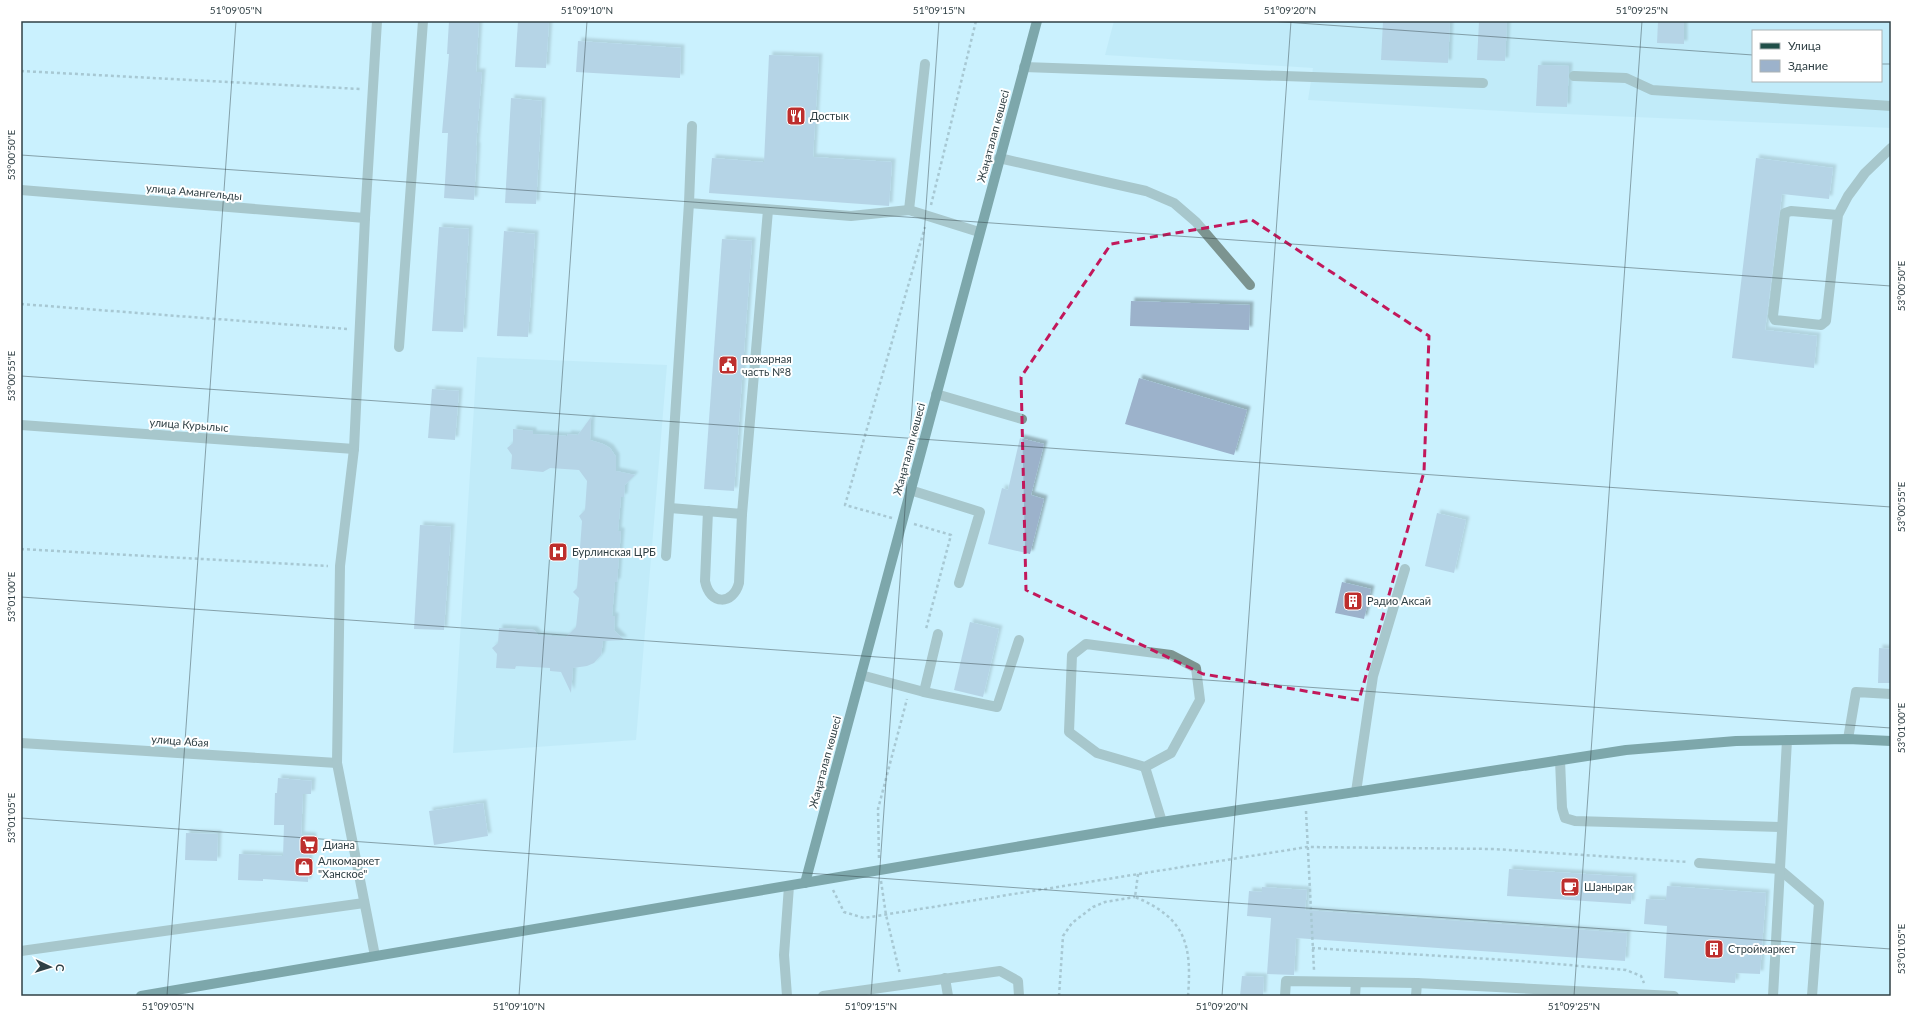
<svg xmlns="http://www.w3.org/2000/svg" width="1912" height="1017" font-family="Lato,sans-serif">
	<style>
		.built { fill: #b6e5f4; fill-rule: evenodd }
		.building { fill: #9cb2cb; filter: url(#shadow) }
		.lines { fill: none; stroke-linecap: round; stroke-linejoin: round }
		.path { stroke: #7d98a1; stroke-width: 2.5; stroke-dasharray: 3 3; stroke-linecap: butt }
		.minor { stroke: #7c9490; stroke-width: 10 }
		.major { stroke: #204e48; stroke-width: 10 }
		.marked { fill: none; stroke: #c2185b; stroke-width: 3; stroke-dasharray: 8 5; stroke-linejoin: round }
		.ticks { fill: none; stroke: #304045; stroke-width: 1; stroke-opacity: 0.45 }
		.labels { text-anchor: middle; stroke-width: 4; stroke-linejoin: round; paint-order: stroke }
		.poi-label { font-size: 11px; fill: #304045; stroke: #fff; text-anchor: start }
		.street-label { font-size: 11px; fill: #304045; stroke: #fff }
		.neatline { fill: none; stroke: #304045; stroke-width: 1.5 }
		.ticks-label { font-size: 10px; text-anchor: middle; fill: #304045 }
	</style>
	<defs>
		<filter id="shadow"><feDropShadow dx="3.5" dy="-3.5" stdDeviation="1" flood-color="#0004"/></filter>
	</defs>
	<rect width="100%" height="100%" fill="#caf1fe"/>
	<g class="built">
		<path d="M1114,21h777v107l-370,-16 -213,-12 5,-32 -208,-13zM1753,31h128v50h-128z"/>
		<path d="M477,357l190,8 -31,375 -183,13z"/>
	</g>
	<g class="building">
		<path d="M449,21h30l-3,51h6l-6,74h1l-3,54 -30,-2 4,-65h-6l7,-79h-2z"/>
		<path d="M518,21h31l-3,47 -31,-1z"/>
		<path d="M1383,21h67l-2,42 -67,-3z"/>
		<path d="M1479,21h28l-2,40 -28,-1z"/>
		<path d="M1658,21h26v23l-27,-1z"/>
		<path d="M578,41l103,7 -1,30 -104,-6z"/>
		<path d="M769,55l50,2 -6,100 79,5 -3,44 -180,-13 3,-35 52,4z"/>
		<path d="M1538,65l31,1 -2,41 -31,-1z"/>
		<path d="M511,98l31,3 -6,103 -31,-1z"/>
		<path d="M1756,158l77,10 -4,31 -47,-5 -15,121 -2,15 52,6 -3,32 -82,-10z"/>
		<path d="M439,227l30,2 -6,103 -31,-1z"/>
		<path d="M504,231l31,3 -7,103 -31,-1z"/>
		<path d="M722,239l30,2 -18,250 -30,-2z"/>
		<path d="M1131,301l119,4 -1,25 -119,-4z"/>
		<path d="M1139,378l108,32 -13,45 -109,-31z"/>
		<path d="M432,389l27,2 -4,49 -27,-2z"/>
		<path d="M591,417l-1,23 13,4 7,4 6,9v14l19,4 -10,10 -1,12h-3l-3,34h3l-4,51h-2l-3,34h3l-1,14 10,10 -21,1 -2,14 -7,8 -7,3 -14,2 -2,25 -10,-21 -11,-1v-3l-34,-2 -1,3 -19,-1 1,-14 -5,-6 6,-5 1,-15 35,2 4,5 28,2 10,-10 3,-29 -6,-6 4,-4 5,-67 -3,-5 6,-6 2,-29 -8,-11 -29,-2 -7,4 -32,-3 1,-14 -5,-7 6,-5v-14l20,2v3l34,2 1,-2 10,1z"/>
		<path d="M1020,438l24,6 -13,51 13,4 -14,55 -42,-10 14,-56 6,2z"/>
		<path d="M1437,513l29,7 -12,53 -29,-7z"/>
		<path d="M420,525l31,2 -7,103 -30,-1z"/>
		<path d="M1342,582l29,7 -7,30 -29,-6z"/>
		<path d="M970,622l29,7 -16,68 -29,-7z"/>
		<path d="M1879,648l12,1v34h-13z"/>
		<path d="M278,778l34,3 -1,13h-8l-2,41 12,1 -1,17h-3l-1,29 -45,-3v2l-25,-1 1,-26 44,2 1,-31h-10l1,-32h2z"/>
		<path d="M483,803l5,33 -54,9 -5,-34z"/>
		<path d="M186,833l32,1 -1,27 -32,-1z"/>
		<path d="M1509,869l124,8 -2,27 -124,-8z"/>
		<path d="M1667,886l99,7 -6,81 -24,-1 -1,10 -71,-5 3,-52 -23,-2 2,-25 20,1z"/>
		<path d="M1262,887l45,3 -2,20 322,23 -2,28 -329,-23 -2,37 -27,-1 4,-56 -24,-2 2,-25 13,1z"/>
		<path d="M1242,976l22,1 -1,19h-23z"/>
	</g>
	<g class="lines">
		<g class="path">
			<path d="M21,71l339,18"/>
			<path d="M931,205l45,-184"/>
			<path d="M21,304l326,25"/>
			<path d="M892,518l-47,-13 80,-278"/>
			<path d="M914,524l37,11 -25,94"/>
			<path d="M21,549l307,17"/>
			<path d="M1306,811l8,159"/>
			<path d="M879,858l-1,-49 29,-110"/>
			<path d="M1138,874l-3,23c51,21 57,48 53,99"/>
			<path d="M881,881l5,34 14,59"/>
			<path d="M833,890l11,22 20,6 443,-71 187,2 194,13"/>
			<path d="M1312,948l210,13 104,9 15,6 3,7"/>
			<path d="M1059,996l4,-60 9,-13 21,-16 12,-5 30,-5"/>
		</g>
		<g class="minor">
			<path d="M1024,67l459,16"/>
			<path d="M1574,76l52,2 26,12 239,16"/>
			<path d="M692,126l-3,77 162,13 58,-6 70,22"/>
			<path d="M999,158l147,33 28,12 22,19 54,63"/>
			<path d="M21,190l344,28"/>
			<path d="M909,210l16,-146"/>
			<path d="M1838,215l-47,-4 -6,2 -12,103 2,4 46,5 5,-4 12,-106 10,-19 17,-23 26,-25"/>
			<path d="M399,347l24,-326"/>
			<path d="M936,394l86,25"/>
			<path d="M21,425l333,24"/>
			<path d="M910,490l70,22 -21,71"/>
			<path d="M670,508l72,6 26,-304"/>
			<path d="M708,511l-3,70c5,25 28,24 34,2l3,-69"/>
			<path d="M666,556l23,-353"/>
			<path d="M1086,644l85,11 25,13 4,32 -29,53 -26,14 -48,-14 -28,-21 3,-77z"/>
			<path d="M861,675l63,17 73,15 22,-67"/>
			<path d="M924,692l14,-58"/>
			<path d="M1848,739l8,-47 35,2"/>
			<path d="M21,743l316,20"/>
			<path d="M1560,760l2,48 3,10 10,3 206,6"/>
			<path d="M1145,767l17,55"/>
			<path d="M1356,792l17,-116 32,-107"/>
			<path d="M1699,863l80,6 40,34 -7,93"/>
			<path d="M21,951l343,-48"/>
			<path d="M375,956l-38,-193 3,-197 14,-117 11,-231 12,-197"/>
			<path d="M945,978l3,18"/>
			<path d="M787,996l-3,-41 5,-69"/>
			<path d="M823,996l177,-25 18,10 1,15"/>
			<path d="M1285,996l1,-15 70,1"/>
			<path d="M1355,996l1,-14 61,1"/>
			<path d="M1416,996l1,-13 257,13"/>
			<path d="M1773,996l14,-256"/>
		</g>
		<g class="major">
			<path d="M805,883l232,-862"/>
			<path d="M141,996l1021,-174 464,-72 110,-9 112,-2 43,2"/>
		</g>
	</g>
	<path d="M0 0H1912V1017H0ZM1252,220l177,116 -5,136 -65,228 -156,-26 -177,-84 -5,-213 90,-133z" fill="#caf1fe" fill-opacity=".55" fill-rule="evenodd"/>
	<path class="marked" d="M1252,220l177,116 -5,136 -65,228 -156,-26 -177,-84 -5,-213 90,-133z"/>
	<path class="ticks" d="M1270,21l483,34M1881,64h10M21,155l1870,131M21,376l1870,131M21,597l1870,131M21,818l1870,131M167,996l69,-975M519,996l68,-975M871,996l68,-975M1222,996l69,-975M1574,996l68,-975"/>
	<defs>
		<g id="restaurant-square" transform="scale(1)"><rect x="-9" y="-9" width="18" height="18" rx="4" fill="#bd2e2d" stroke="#fff"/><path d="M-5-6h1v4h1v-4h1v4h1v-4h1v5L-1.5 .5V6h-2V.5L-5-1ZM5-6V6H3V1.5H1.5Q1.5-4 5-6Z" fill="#fff"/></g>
		<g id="civic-square" transform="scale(1)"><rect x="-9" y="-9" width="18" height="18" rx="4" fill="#bd2e2d" stroke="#fff"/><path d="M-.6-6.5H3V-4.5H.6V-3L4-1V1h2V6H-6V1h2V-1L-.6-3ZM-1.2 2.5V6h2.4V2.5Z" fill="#fff"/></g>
		<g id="hospital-square" transform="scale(1)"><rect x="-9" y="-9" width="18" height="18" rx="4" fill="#bd2e2d" stroke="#fff"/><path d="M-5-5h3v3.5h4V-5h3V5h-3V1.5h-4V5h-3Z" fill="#fff"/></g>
		<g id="building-square" transform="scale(1)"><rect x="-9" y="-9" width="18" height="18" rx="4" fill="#bd2e2d" stroke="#fff"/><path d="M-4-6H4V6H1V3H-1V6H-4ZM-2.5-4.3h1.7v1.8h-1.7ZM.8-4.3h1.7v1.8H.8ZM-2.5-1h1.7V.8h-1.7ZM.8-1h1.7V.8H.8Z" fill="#fff"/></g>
		<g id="supermarket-square" transform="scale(1)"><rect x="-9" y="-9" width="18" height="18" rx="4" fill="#bd2e2d" stroke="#fff"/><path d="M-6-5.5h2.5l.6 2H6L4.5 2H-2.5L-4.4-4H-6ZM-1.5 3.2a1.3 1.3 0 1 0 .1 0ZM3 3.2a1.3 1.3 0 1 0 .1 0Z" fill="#fff"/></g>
		<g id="shop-square" transform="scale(1)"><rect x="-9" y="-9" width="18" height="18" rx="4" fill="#bd2e2d" stroke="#fff"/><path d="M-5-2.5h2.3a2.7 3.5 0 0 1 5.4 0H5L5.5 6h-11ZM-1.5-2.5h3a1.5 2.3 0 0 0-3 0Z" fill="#fff"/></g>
		<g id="cafe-square" transform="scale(1)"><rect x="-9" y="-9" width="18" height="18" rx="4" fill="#bd2e2d" stroke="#fff"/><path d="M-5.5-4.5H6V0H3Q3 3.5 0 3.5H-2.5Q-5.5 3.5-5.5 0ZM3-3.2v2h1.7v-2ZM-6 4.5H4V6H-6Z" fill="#fff"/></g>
	</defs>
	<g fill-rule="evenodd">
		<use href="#restaurant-square" x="796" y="116"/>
		<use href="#civic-square" x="728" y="365"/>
		<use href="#hospital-square" x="558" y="552"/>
		<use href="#building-square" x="1353" y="601"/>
		<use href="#supermarket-square" x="309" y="845"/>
		<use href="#shop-square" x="304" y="867"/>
		<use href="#cafe-square" x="1570" y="887"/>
		<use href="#building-square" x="1714" y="949"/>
	</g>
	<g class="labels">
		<g class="poi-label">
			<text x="810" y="120">Достык</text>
			<text x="742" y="363">пожарная<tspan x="742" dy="13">часть №8</tspan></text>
			<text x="572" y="556">Бурлинская ЦРБ</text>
			<text x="1367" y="605">Радио Аксай</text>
			<text x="323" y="849">Диана</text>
			<text x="318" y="865">Алкомаркет<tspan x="318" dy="13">"Ханское"</tspan></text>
			<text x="1584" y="891">Шанырак</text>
			<text x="1728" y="953">Строймаркет</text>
		</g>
		<g class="street-label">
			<text transform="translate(993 136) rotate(-75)" y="4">Жаңаталап көшесі</text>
			<text transform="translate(194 192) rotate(5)" y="4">улица Амангельды</text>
			<text transform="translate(189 425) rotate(4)" y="4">улица Курылыс</text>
			<text transform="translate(909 449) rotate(-75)" y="4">Жаңаталап көшесі</text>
			<text transform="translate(180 741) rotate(4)" y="4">улица Абая</text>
			<text transform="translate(825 762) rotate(-75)" y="4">Жаңаталап көшесі</text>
		</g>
	</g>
	<rect width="1912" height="1017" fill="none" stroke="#ffffff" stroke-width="44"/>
	<rect x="1752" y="30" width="130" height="52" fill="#ffffff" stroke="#acb3b5"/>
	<rect x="1760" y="43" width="20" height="6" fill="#204e48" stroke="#acb3b5"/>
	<text x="1788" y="50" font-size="12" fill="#304045">Улица</text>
	<rect x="1760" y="60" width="20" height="12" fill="#9cb2cb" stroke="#acb3b5"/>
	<text x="1788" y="70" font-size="12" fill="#304045">Здание</text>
	<g transform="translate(50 967) rotate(94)" stroke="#ffffff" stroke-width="3" paint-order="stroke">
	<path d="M0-3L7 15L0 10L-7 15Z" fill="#304045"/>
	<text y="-6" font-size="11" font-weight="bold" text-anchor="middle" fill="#304045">С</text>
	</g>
	<rect x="22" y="22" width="1868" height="973" class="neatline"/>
	<g class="ticks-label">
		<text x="236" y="14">51°09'05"N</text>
		<text x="587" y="14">51°09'10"N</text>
		<text x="939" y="14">51°09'15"N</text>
		<text x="1290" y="14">51°09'20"N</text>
		<text x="1642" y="14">51°09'25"N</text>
		<text transform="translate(11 155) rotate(-90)" y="4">53°00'50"E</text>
		<text transform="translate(1901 286) rotate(-90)" y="4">53°00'50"E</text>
		<text transform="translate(11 376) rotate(-90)" y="4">53°00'55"E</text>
		<text transform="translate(1901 507) rotate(-90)" y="4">53°00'55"E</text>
		<text transform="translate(11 597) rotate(-90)" y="4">53°01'00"E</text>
		<text transform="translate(1901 728) rotate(-90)" y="4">53°01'00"E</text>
		<text transform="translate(11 818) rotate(-90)" y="4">53°01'05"E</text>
		<text transform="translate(1901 949) rotate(-90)" y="4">53°01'05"E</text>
		<text x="168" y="1010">51°09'05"N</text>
		<text x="519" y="1010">51°09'10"N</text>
		<text x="871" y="1010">51°09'15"N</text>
		<text x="1222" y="1010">51°09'20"N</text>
		<text x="1574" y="1010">51°09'25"N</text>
	</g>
</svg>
